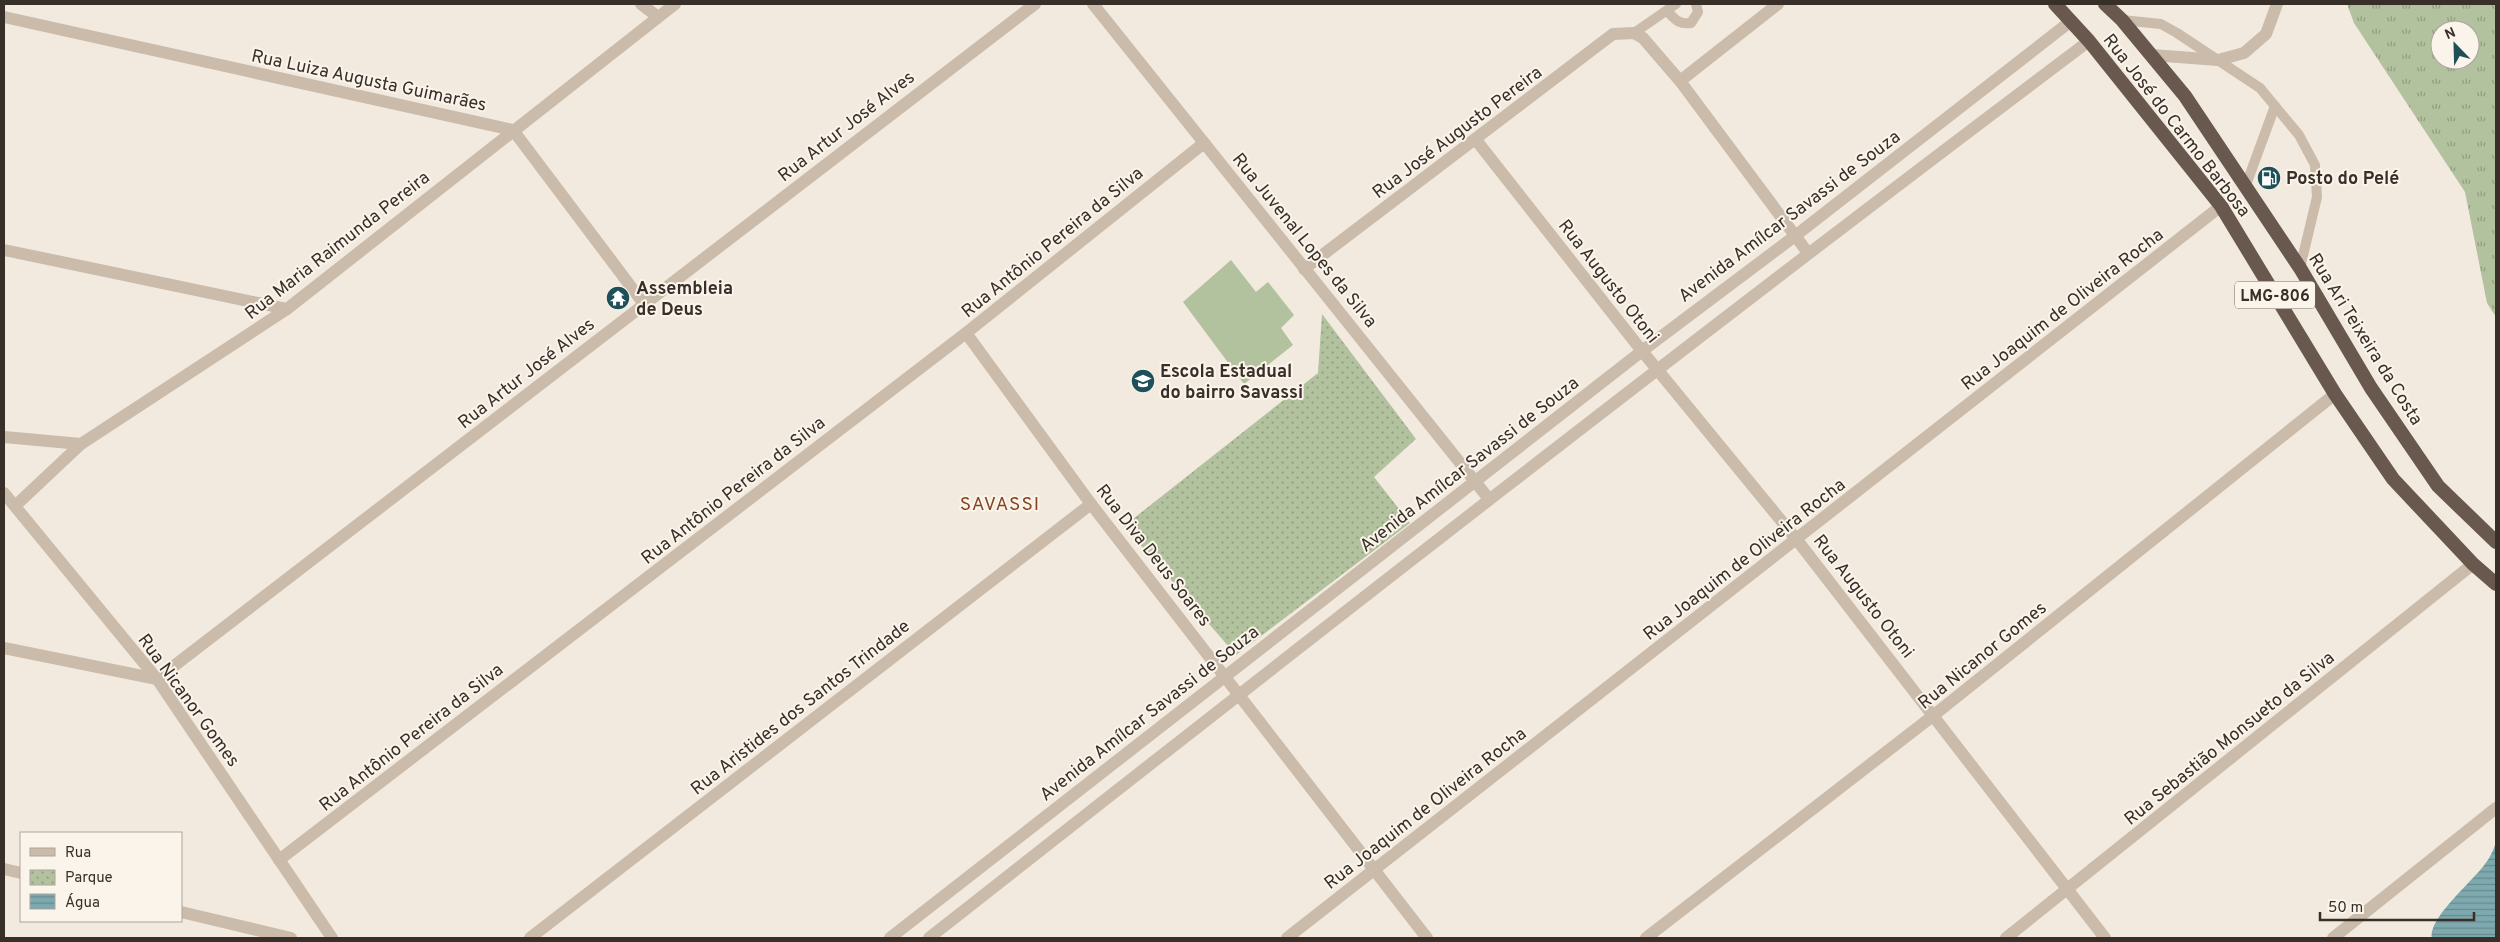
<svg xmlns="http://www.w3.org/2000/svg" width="2500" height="942" font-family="Overpass,sans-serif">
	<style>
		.grass { fill: url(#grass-tufts); fill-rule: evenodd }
		.park { fill: url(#park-dots) }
		.pitch { fill: #b2c19e }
		.water { fill: url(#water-rules) }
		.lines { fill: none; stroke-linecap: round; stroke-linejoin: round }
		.service { stroke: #cabbaa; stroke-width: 10 }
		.minor { stroke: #cabbaa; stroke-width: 12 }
		.tertiary { stroke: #cabbaa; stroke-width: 12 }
		.trunk { stroke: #68584e; stroke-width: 14 }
		.labels { text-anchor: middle; stroke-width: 4; stroke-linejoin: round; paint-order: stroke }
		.shield { fill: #faf4ea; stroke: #726a63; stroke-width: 1 }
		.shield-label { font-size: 16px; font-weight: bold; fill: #382f29 }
		.street-label { font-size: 18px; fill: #382f29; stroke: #faf4ea }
		.poi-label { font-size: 18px; font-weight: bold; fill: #382f29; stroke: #faf4ea; text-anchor: start }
		.neighbourhood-label { font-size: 19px; letter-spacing: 1px; fill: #854324; stroke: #faf4ea }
	</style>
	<defs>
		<pattern id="grass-tufts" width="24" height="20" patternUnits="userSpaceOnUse" patternTransform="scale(1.25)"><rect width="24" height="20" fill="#b2c19e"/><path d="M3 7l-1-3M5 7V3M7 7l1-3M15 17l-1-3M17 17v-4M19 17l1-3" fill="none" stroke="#929d81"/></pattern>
		<pattern id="park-dots" width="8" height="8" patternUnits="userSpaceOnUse" patternTransform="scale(1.25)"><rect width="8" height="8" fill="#b2c19e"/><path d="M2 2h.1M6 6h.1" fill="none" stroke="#929d81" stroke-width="1.8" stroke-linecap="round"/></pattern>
		<pattern id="water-rules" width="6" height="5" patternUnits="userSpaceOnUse" patternTransform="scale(1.25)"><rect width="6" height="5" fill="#7da9af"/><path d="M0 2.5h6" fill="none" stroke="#678a8e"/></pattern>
	</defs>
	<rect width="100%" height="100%" fill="#f2eade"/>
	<path class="grass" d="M2347,4h149v313l-9,-14 -22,-111 -111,-169zM2440,30h30v30h-30z"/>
	<path class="park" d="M1322,314l94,125 -42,38 36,46 -174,132 -112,-129 194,-153z"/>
	<path class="pitch" d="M1231,260l25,32 12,-10 26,33 -13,13 12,17 -49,39 -61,-82z"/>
	<path class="water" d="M2496,843v95h-64c-4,-20 42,-58 53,-74 5,-6 8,-14 11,-21z"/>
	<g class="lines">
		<g class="service">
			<path d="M1667,11c8,8 12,14 24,12l7,-11 -2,-8"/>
			<path d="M2122,20l39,4 16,9 83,55 39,47 16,30 2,32 -17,71"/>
			<path d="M1634,33l42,-29"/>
			<path d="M2246,185l29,-79"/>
		</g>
		<g class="minor">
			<path d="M641,4l17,13"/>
			<path d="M1093,4l396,495"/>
			<path d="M4,17l509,113 131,174"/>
			<path d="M2152,55l66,5 26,-7 22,-19 11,-30"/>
			<path d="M1680,81l98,-77"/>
			<path d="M1476,140l166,211 155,189 308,398"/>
			<path d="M4,250l283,59"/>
			<path d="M1304,269l309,-235 21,-1 9,5 37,43 128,172"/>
			<path d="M966,333l125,171 336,434"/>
			<path d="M4,648l153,31 878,-675"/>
			<path d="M279,860l687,-527 238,-190"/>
			<path d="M4,869l17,4"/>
			<path d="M181,912l110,26"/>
			<path d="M530,938l561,-434"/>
			<path d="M1287,938l934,-732"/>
			<path d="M2006,938l467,-374"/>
			<path d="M2333,938l163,-130"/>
		</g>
		<g class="tertiary">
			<path d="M4,437l77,7"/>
			<path d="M4,493l153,186 175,259"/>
			<path d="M15,506l66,-62 206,-135 388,-305"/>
			<path d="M890,938l752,-587 153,-115 276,-215"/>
			<path d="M929,938c384,-302 769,-603 1160,-897"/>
			<path d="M1646,938l288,-223 401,-321"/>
		</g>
		<g class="trunk">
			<path d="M2055,4l34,37 132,165 114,188 58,85 80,85 23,20"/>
			<path d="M2105,4l17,16 63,76 115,172 71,120 67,98 58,56"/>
		</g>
	</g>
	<defs>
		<g id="fuel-disc" transform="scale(1.25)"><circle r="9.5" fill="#1f5059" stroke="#faf4ea"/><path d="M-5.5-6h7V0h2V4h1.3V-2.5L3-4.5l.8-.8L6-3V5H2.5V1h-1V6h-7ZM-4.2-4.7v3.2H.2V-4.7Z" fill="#fff"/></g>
		<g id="temple-disc" transform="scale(1.25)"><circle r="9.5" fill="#1f5059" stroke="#faf4ea"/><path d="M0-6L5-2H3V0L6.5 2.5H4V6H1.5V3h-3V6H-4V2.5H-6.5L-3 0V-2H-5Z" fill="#fff"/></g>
		<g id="school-disc" transform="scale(1.25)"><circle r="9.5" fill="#1f5059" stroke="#faf4ea"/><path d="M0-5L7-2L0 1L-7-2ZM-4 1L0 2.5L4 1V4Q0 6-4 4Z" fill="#fff"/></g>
	</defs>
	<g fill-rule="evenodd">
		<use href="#fuel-disc" x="2269" y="178"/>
		<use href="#temple-disc" x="618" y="298"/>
		<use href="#school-disc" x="1143" y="381"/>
	</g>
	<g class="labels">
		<rect class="shield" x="2235" y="281.5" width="80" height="27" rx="4"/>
		<g class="shield-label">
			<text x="2275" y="301">LMG-806</text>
		</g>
		<g class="street-label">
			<text transform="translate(369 80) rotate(12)" y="6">Rua Luiza Augusta Guimarães</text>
			<text transform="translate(2177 125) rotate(52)" y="6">Rua José do Carmo Barbosa</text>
			<text transform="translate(846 126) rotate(-38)" y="6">Rua Artur José Alves</text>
			<text transform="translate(1457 132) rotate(-37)" y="6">Rua José Augusto Pereira</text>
			<text transform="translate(1789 216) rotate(-37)" y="6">Avenida Amílcar Savassi de Souza</text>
			<text transform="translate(1305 240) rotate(51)" y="6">Rua Juvenal Lopes da Silva</text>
			<text transform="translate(1052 242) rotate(-39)" y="6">Rua Antônio Pereira da Silva</text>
			<text transform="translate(337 245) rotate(-38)" y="6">Rua Maria Raimunda Pereira</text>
			<text transform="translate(1609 281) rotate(52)" y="6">Rua Augusto Otoni</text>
			<text transform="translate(2062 309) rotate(-38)" y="6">Rua Joaquim de Oliveira Rocha</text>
			<text transform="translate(2366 339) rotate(58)" y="6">Rua Ari Teixeira da Costa</text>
			<text transform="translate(526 373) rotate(-38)" y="6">Rua Artur José Alves</text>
			<text transform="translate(1469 464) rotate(-38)" y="6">Avenida Amílcar Savassi de Souza</text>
			<text transform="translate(733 490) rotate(-38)" y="6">Rua Antônio Pereira da Silva</text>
			<text transform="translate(1154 555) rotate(52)" y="6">Rua Diva Deus Soares</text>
			<text transform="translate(1744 559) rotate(-38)" y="6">Rua Joaquim de Oliveira Rocha</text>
			<text transform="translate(1864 596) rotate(52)" y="6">Rua Augusto Otoni</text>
			<text transform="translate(1982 655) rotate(-39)" y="6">Rua Nicanor Gomes</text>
			<text transform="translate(189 700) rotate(54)" y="6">Rua Nicanor Gomes</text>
			<text transform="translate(800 707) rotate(-38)" y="6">Rua Aristides dos Santos Trindade</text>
			<text transform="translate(1149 713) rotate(-38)" y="6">Avenida Amílcar Savassi de Souza</text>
			<text transform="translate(411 737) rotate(-38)" y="6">Rua Antônio Pereira da Silva</text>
			<text transform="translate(2229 738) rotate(-39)" y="6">Rua Sebastião Monsueto da Silva</text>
			<text transform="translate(1425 808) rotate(-38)" y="6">Rua Joaquim de Oliveira Rocha</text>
		</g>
		<g class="poi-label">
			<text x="2286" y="184">Posto do Pelé</text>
			<text x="636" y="294">Assembleia<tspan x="636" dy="21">de Deus</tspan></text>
			<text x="1160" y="377">Escola Estadual<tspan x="1160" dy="21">do bairro Savassi</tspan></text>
		</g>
		<g class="neighbourhood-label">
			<text x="1000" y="510">SAVASSI</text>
		</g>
	</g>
	<rect width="2500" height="942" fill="none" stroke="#382f29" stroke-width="10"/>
	<rect x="20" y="832" width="162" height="90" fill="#faf4ea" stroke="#aca59d"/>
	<rect x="30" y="848" width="25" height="8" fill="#cabbaa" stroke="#aca59d"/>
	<text x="65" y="857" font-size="15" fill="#382f29">Rua</text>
	<rect x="30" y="870" width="25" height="15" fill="url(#park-dots)" stroke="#aca59d"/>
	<text x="65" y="882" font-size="15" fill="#382f29">Parque</text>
	<rect x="30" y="894" width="25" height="15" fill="url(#water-rules)" stroke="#aca59d"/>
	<text x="65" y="907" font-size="15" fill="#382f29">Água</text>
	<g transform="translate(2455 45) rotate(337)"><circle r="24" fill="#faf4ea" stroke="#aca59d"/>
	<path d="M0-4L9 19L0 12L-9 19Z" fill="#1f5059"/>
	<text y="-8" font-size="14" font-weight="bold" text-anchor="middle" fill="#382f29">N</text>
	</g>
	<path d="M2320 912v8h154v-8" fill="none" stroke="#382f29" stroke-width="2.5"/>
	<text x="2328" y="912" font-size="15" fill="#382f29" stroke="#faf4ea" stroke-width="4" paint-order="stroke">50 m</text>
</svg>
